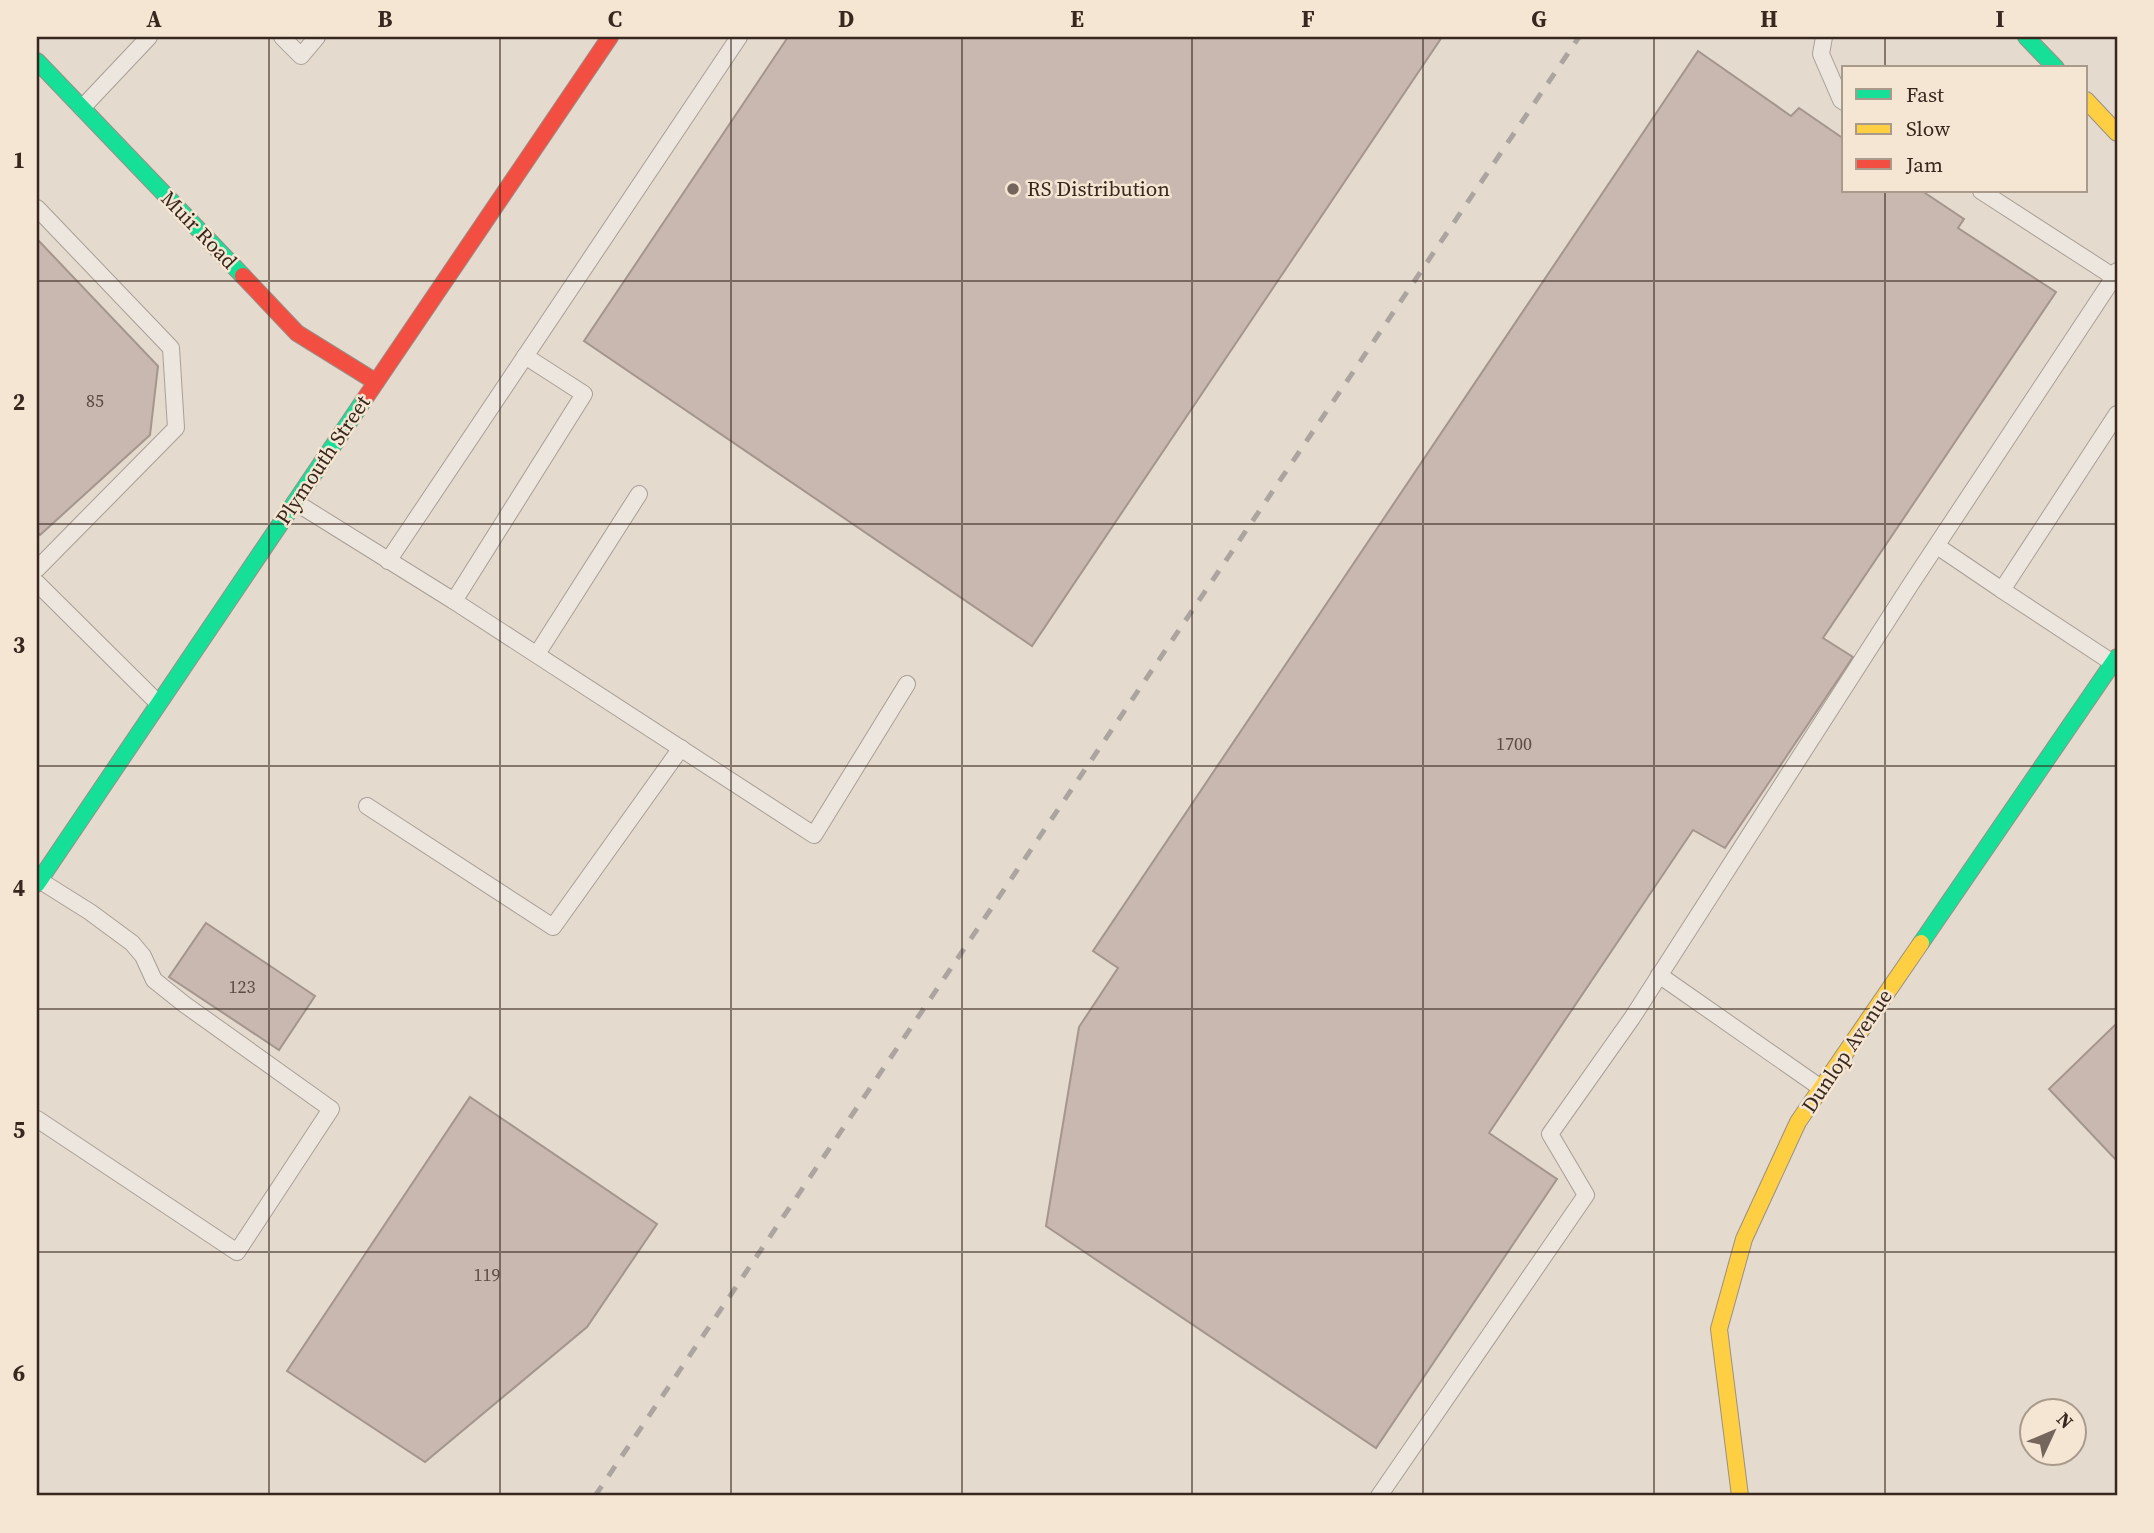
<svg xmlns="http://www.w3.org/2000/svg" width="2154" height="1533" font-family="'Source Serif 4',serif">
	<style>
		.building { fill: #c8b8af; stroke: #a4958d; stroke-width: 2 }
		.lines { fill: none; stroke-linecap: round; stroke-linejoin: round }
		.lane-casing { stroke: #a99f96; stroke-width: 18 }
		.fast-casing { stroke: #998f86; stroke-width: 18 }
		.slow-casing { stroke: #998f86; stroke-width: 18 }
		.jam-casing { stroke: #998f86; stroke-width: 18 }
		.lane { stroke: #ece6df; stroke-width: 16 }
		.fast { stroke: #16e098; stroke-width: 16 }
		.slow { stroke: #ffcf43; stroke-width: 16 }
		.jam { stroke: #f24e42; stroke-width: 16 }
		.rail { stroke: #aca59f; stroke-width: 5; stroke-dasharray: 12 12; stroke-linecap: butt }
		.grid { fill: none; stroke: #38271e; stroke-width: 2; stroke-opacity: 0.55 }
		.poi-dot { fill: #74665c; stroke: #f5e6d3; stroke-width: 2.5 }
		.labels { text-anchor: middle; stroke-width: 5; stroke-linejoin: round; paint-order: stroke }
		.number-label { font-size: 18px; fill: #5c4b42 }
		.poi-label { font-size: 21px; fill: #38271e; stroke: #f5e6d3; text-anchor: start }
		.street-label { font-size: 21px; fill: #38271e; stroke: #f5e6d3 }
		.neatline { fill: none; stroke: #38271e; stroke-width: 2.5 }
		.grid-label { font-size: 23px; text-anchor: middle; font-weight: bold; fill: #38271e }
	</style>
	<rect width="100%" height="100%" fill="#e4dace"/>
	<g class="building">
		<path d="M788,37h654l-410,609 -448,-305z"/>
		<path d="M1698,51l93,65 8,-8 45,31v52h78l42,28 -6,9 98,64 -233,346 30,19 -128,191 -32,-18 -204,303 68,46 -181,269 -330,-222 33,-199 39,-59 -25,-17z"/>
		<path d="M37,239l121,127 -8,69 -110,100 -3,-4z"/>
		<path d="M206,923l109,73 -36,54 -110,-73z"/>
		<path d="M2117,1023v138l-68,-72z"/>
		<path d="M470,1097l187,127 -70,103 -162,135 -138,-91z"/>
	</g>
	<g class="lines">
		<g class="lane-casing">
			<g id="lane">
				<path d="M282,37l19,19 16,-19"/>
				<path d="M1824,37l-3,17 20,46 3,2"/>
				<path d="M82,108l67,-71"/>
				<path d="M1981,191l133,86 3,-6"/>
				<path d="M37,208l134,140 5,80 -139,141"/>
				<path d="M295,502l159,99 130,-207 -59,-38"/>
				<path d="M1937,546l65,44"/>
				<path d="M388,561l351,-524"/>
				<path d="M37,583l121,120"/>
				<path d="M454,601l360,234 93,-151"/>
				<path d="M537,654l102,-160"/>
				<path d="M2113,663l-111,-73 115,-176"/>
				<path d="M367,806l186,121 128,-179"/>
				<path d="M1659,975l162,113"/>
				<path d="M37,1119l200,133 94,-143 -147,-105 -30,-24 -11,-24 -11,-13 -42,-31 -51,-32"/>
				<path d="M1379,1496l207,-301 -36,-61 82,-116 277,-431 205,-310 3,2"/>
			</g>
		</g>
		<g class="fast-casing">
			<g id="fast">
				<path d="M2026,37l30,31"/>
				<path d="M37,61l206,215"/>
				<path d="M37,884l327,-484"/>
				<path d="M1921,943l196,-286"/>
			</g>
		</g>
		<g class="slow-casing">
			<g id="slow">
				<path d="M2086,100l31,33"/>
				<path d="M1740,1496l-21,-167 25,-90 54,-117 123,-179"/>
			</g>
		</g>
		<g class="jam-casing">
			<g id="jam">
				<path d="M243,276l54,57 79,49"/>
				<path d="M364,400l246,-363"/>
			</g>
		</g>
		<use href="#lane" class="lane"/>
		<use href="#fast" class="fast"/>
		<use href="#slow" class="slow"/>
		<use href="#jam" class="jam"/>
		<path class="rail" d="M595,1496l984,-1459"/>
	</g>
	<path class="grid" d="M269,37v1459M500,37v1459M731,37v1459M962,37v1459M1192,37v1459M1423,37v1459M1654,37v1459M1885,37v31M1885,191v1305M37,281h2080M37,524h2080M37,766h2080M37,1009h2080M37,1252h2080"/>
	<circle class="poi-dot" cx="1013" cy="189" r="7"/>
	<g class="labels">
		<g class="number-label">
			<text x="95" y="407">85</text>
			<text x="1514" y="750">1700</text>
			<text x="242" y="993">123</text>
			<text x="487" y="1281">119</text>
		</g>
		<g class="poi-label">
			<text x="1027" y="196">RS Distribution</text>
		</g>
		<g class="street-label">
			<text transform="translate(199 230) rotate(46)" y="7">Muir Road</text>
			<text transform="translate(323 460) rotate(-56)" y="7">Plymouth Street</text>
			<text transform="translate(1847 1051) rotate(-56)" y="7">Dunlop Avenue</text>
		</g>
	</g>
	<rect width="2154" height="1533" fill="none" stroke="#f5e6d3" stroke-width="77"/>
	<rect x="1842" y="66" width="245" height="126" fill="#f5e6d3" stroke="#a99a8b" stroke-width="2"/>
	<rect x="1856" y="89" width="35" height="10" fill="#16e098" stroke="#a99a8b" stroke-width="2"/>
	<text x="1906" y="102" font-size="21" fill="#38271e">Fast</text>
	<rect x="1856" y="124" width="35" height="10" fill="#ffcf43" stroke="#a99a8b" stroke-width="2"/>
	<text x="1906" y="136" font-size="21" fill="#38271e">Slow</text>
	<rect x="1856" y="159" width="35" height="10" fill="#f24e42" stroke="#a99a8b" stroke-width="2"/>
	<text x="1906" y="172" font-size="21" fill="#38271e">Jam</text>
	<g transform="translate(2053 1432) rotate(46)"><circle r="33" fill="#f5e6d3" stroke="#a99a8b" stroke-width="2"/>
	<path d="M0-5L12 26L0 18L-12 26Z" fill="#74665c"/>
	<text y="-10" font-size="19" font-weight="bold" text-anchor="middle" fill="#38271e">N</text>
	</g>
	<rect x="38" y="38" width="2078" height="1456" class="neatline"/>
	<g class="grid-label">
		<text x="154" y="27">A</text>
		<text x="385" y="27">B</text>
		<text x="615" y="27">C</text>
		<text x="846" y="27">D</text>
		<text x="1077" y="27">E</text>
		<text x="1308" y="27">F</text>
		<text x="1539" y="27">G</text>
		<text x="1769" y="27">H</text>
		<text x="2000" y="27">I</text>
		<text x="19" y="168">1</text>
		<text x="19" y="410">2</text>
		<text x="19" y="653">3</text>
		<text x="19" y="896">4</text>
		<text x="19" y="1138">5</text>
		<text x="19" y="1381">6</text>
	</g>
</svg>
